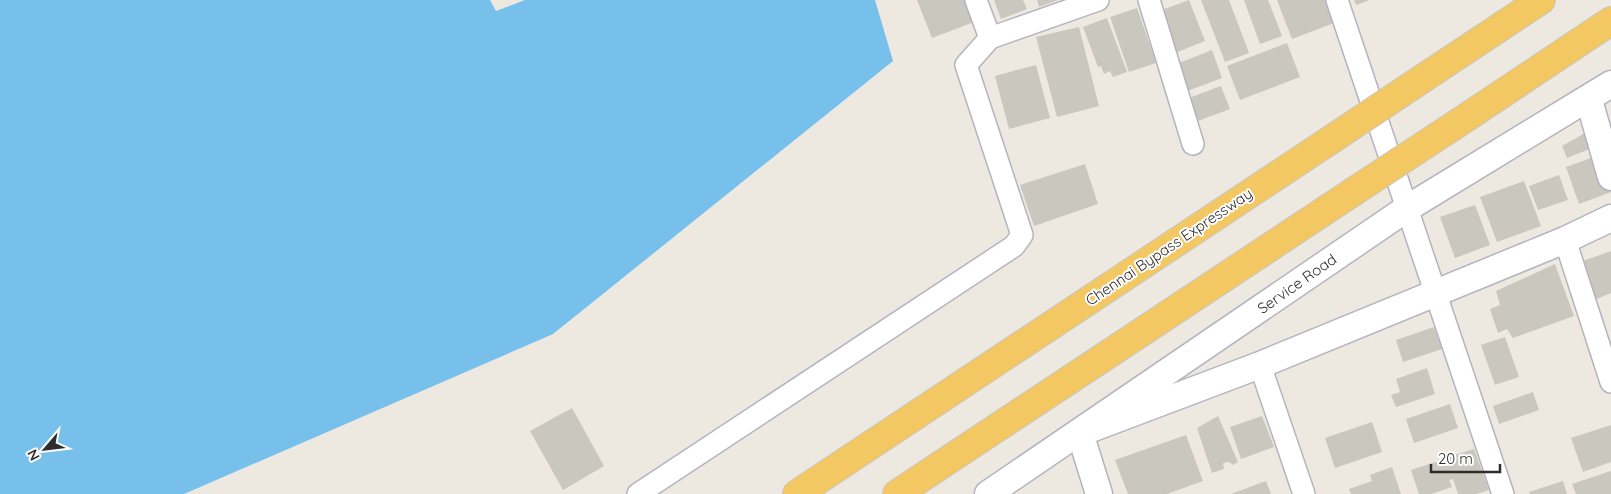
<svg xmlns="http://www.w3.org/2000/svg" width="1611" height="494" font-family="Quicksand,sans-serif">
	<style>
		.water { fill: #77c0eb }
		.building { fill: #c9c7be }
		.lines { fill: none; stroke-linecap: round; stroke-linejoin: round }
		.minor-casing { stroke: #b3b4bf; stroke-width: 24 }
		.tertiary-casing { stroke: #b3b4bf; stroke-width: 29 }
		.trunk-casing { stroke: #c8c8c8; stroke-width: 30 }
		.minor { stroke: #fff; stroke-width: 21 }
		.tertiary { stroke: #fff; stroke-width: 26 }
		.trunk { stroke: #f3c762; stroke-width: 28 }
		.trunk-bridge-casing { stroke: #c8c8c8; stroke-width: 30; stroke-linecap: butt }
		.trunk-bridge { stroke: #f3c762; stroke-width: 28 }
		.labels { text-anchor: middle; stroke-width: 4; stroke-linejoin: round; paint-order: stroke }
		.street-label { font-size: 15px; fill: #2d2d2d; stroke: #fff }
	</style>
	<rect width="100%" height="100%" fill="#ede9e0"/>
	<path class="water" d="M0,0h490l6,11 29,-11h350l18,61 -340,273 -369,160h-184z"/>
	<g class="building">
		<path d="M917,0h49l8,22 -42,16z"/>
		<path d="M994,0h29l4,9 -26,10z"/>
		<path d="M1037,0h21l-19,7z"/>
		<path d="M1189,0l16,41 -30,12 -16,-42z"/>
		<path d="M1201,0h28l20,53 -24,9z"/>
		<path d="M1244,0h24l14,36 -22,8z"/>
		<path d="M1277,0h49l8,23 -42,16z"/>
		<path d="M1354,0h16l-14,5z"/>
		<path d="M1137,8l19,55 -27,9 -19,-55z"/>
		<path d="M1107,18l20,54 -14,5 -3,-6 -6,3 -3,-8 -3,1 -15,-40z"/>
		<path d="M1079,27l20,79 -42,11 -21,-80z"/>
		<path d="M1287,43l13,34 -60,23 -13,-34z"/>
		<path d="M1212,50l10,28 -37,14 -11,-27z"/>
		<path d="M1036,65l14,53 -41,11 -14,-53z"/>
		<path d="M1221,86l9,23 -35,13 -9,-23z"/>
		<path d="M1592,129l5,17 -30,12 -5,-12z"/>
		<path d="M1599,155l12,31v6l-32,12 -13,-37z"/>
		<path d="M1085,164l13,40 -64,22 -14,-41z"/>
		<path d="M1559,175l9,25 -30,10 -9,-24z"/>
		<path d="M1524,181l17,45 -44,16 -17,-45z"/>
		<path d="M1475,205l15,40 -35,13 -15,-41z"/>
		<path d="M1611,251v42l-17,7 -14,-38z"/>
		<path d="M1555,264l19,52 -61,22 -6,-9 -9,4 -8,-24 10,-4 -4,-14z"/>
		<path d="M1434,327l8,22 -39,13 -7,-22z"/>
		<path d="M1505,337l14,40 -24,8 -14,-40z"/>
		<path d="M1427,368l8,26 -39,13 -5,-12 9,-3 -4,-13z"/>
		<path d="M1533,392l6,18 -40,14 -6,-18z"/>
		<path d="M1450,404l8,24 -44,15 -8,-24z"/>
		<path d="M572,408l32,58 -41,24 -33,-59z"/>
		<path d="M1218,416l20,46 -5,3 -4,-3 -6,1 1,6 -12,4 -15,-45z"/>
		<path d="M1262,416l12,31 -33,12 -11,-32z"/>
		<path d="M1372,422l10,30 -47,16 -10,-30z"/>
		<path d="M1611,425v37l-28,10 -12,-34z"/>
		<path d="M1186,435l17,46 -36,13h-39l-13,-34z"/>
		<path d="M1474,449l15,41 -13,4h-18l-5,-15 -4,1 3,7 -21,7h-12l-8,-24 33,-11 3,7 4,-1 -3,-8z"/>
		<path d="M1392,467l9,27h-50l-2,-5 23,-8 -2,-6z"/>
		<path d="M1611,471v23h-35l-4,-10z"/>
		<path d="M1266,481l5,13h-40z"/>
		<path d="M1563,481l4,13h-37l-1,-2z"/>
	</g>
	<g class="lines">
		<g class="minor-casing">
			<g id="minor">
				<path d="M976,0l14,38"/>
				<path d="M1149,0l44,144"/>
				<path d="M1337,0l166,494"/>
				<path d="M1565,240l46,142"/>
				<path d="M1260,365l44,129"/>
				<path d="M638,494l376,-248 8,-11 -56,-170 24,-27 108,-38"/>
			</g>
		</g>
		<g class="tertiary-casing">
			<g id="tertiary">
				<path d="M1589,100l22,77"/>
				<path d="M988,494l418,-285 205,-125"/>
				<path d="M1099,494l-19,-61 180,-68 305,-125 46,-22"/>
			</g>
		</g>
		<g class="trunk-casing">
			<g id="trunk">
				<path d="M1425,77l116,-77"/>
				<path d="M1455,125l156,-104"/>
				<path d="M797,494l535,-355"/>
				<path d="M897,494l456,-302"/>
			</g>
		</g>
		<use href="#minor" class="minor"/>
		<use href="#tertiary" class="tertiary"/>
		<use href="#trunk" class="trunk"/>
		<g class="trunk-bridge-casing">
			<g id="trunk-bridge">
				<path d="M1332,139l93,-62"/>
				<path d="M1353,192l102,-67"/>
			</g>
		</g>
		<use href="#trunk-bridge" class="trunk-bridge"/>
	</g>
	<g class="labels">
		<g class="street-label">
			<text transform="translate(1169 247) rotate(-34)" y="5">Chennai Bypass Expressway</text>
			<text transform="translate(1297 284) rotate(-35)" y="5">Service Road</text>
		</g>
	</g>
	<g transform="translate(45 449) rotate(242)" stroke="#ffffff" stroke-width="4" paint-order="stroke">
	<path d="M0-4L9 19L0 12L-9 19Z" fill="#2d2d2d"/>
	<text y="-8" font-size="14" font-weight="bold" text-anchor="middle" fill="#2d2d2d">N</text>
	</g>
	<path d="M1431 464v8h69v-8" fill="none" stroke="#2d2d2d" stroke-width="2.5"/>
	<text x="1438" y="464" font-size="15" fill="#2d2d2d" stroke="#ffffff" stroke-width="4" paint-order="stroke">20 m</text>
</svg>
